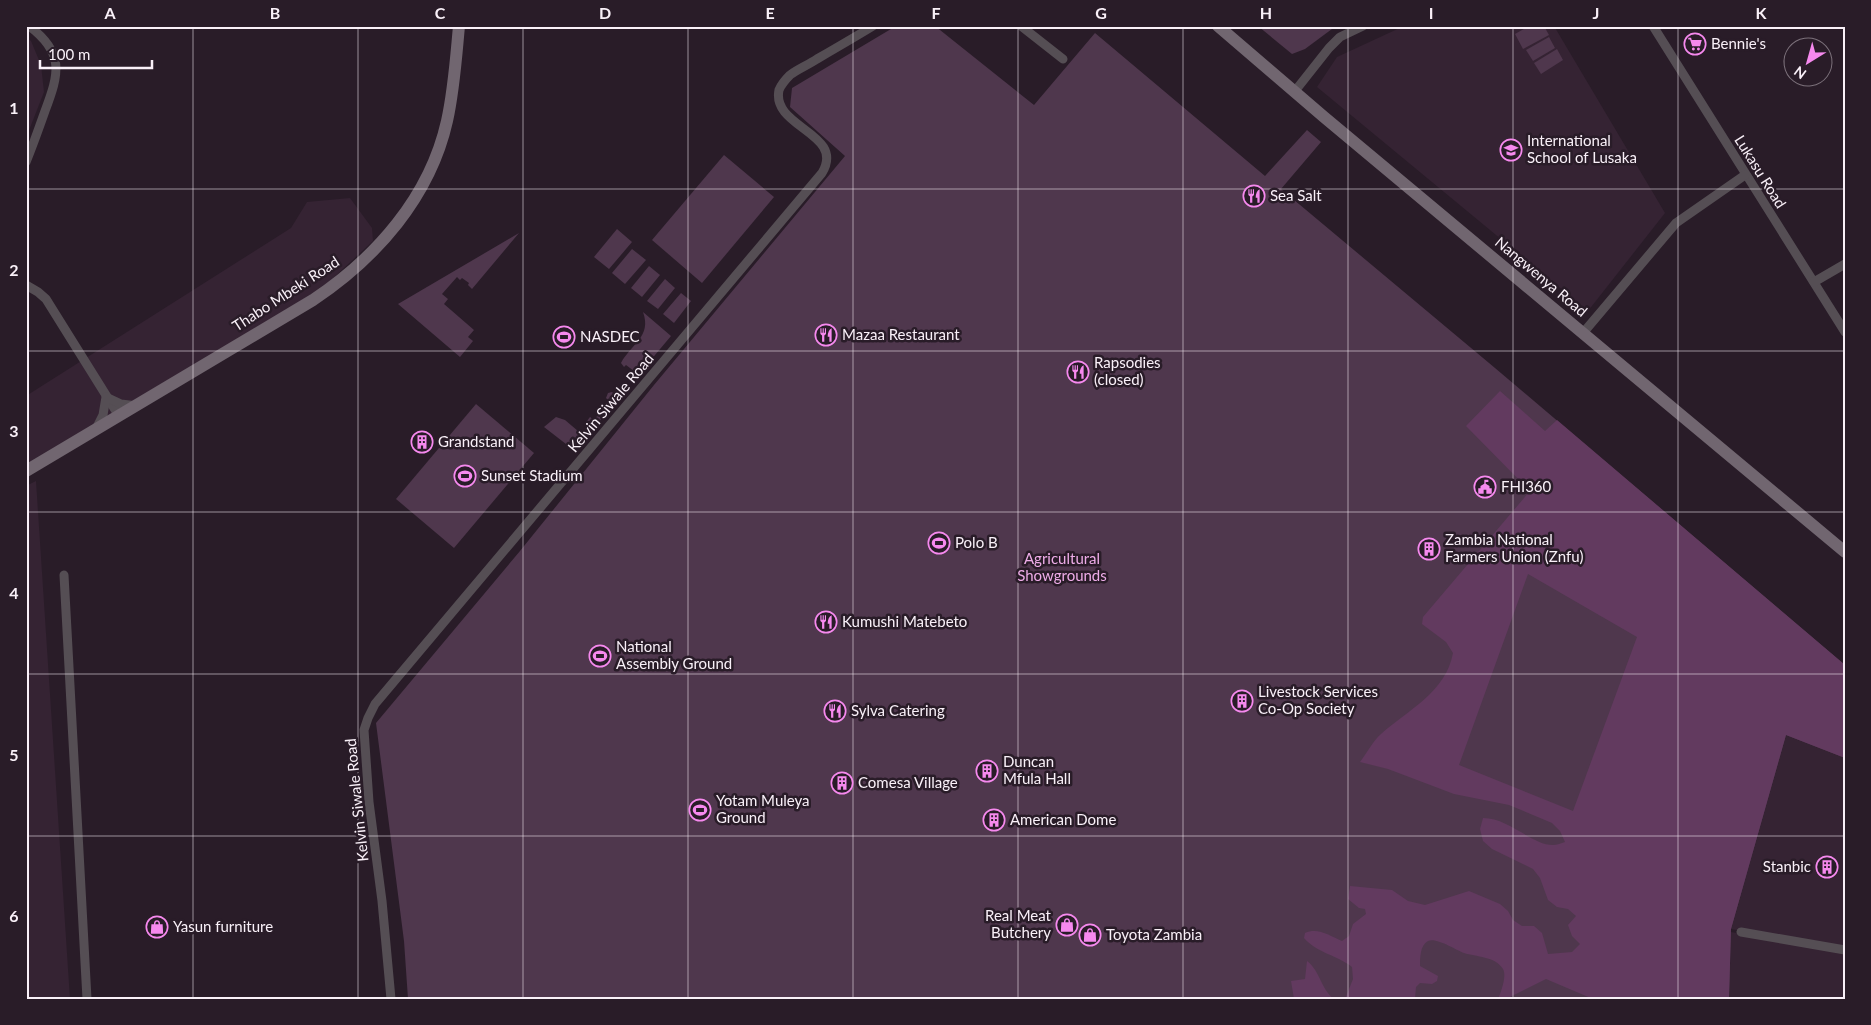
<svg xmlns="http://www.w3.org/2000/svg" width="1871" height="1025" font-family="Lato,sans-serif">
	<style>
		.built { fill: #352333 }
		.green { fill: #4f374d }
		.forest { fill: #623a5f; fill-rule: evenodd }
		.lines { fill: none; stroke-linecap: round; stroke-linejoin: round }
		.minor { stroke: #554e54; stroke-width: 9 }
		.secondary { stroke: #716670; stroke-width: 12 }
		.grid { fill: none; stroke: #f9f0f8; stroke-width: 1; stroke-opacity: 0.55 }
		.labels { text-anchor: middle; stroke-width: 5; stroke-linejoin: round; paint-order: stroke }
		.poi-label { font-size: 15px; fill: #f9f0f8; stroke: #291c28; text-anchor: start }
		.street-label { font-size: 15px; fill: #f9f0f8; stroke: #291c28 }
		.park-label { font-size: 15px; fill: #eeace8; stroke: #291c28 }
		.neatline { fill: none; stroke: #f9f0f8; stroke-width: 2 }
		.grid-label { font-size: 16px; text-anchor: middle; font-weight: bold; fill: #f9f0f8 }
	</style>
	<rect width="100%" height="100%" fill="#291c28"/>
	<g class="built">
		<path d="M1404,26h150l111,187 -77,98 -271,-224 20,-30z"/>
		<path d="M26,37l5,4 10,24 3,27 -18,46z"/>
		<path d="M350,198l22,30 1,13 -43,40 -29,20 -275,163v-68l265,-168 16,-26z"/>
		<path d="M36,481l34,518h-44v-513z"/>
		<path d="M1786,735l59,23v191l-114,-20z"/>
		<path d="M1731,932l114,20v47h-116z"/>
	</g>
	<g class="green">
		<path d="M896,26h39l99,79 61,-72 170,143 42,-46 14,12 -40,47 214,179 350,297v93l-59,-23 -55,194 -2,70h-1321l-4,-58 -28,-218 144,-172 134,-166 191,-229 -55,-49 2,-19z"/>
		<path d="M1258,26h78l-31,23 -13,5z"/>
		<path d="M1529,26h15l5,9 -26,14 -8,-15z"/>
		<path d="M1549,37l6,11 -22,13 -7,-11z"/>
		<path d="M1557,49l6,11 -22,14 -7,-11z"/>
		<path d="M724,155l50,42 -72,86 -50,-43z"/>
		<path d="M617,229l15,13 -23,27 -15,-12z"/>
		<path d="M519,233l-47,56 -4,-4 1,-2 -7,-5 -2,2 -3,-3 -15,17 6,5 -4,5 30,26 -6,7 5,4 -13,16 -62,-53z"/>
		<path d="M632,249l14,11 -21,24 -13,-11z"/>
		<path d="M649,266l11,9 -18,22 -11,-9z"/>
		<path d="M665,279l10,9 -17,21 -11,-8z"/>
		<path d="M681,293l10,8 -17,22 -11,-9z"/>
		<path d="M643,312l28,24 -32,38h-6l1,-3 -8,-6 -2,2 -3,-4c10,-19 31,-26 22,-51z"/>
		<path d="M612,392l7,6 -25,30 -3,-1 -4,-6 3,-4 4,3 15,-19 -3,-3 2,-5z"/>
		<path d="M476,404l58,49 -80,95 -58,-49z"/>
		<path d="M556,417l9,3 20,17 -10,14 -31,-24z"/>
	</g>
	<g class="forest">
		<path d="M1500,391l45,40 12,-11 288,245v93l-59,-23 -55,194 -2,70h-136l-47,-20 -36,18 -1,2h-11c3,-7 9,-23 5,-30 -8,-13 -27,-12 -39,-16 -8,-3 -28,-16 -36,-12 -8,4 -8,17 -8,25l18,10 -1,5 -5,3 -12,-1 -4,4 -1,12h-70l8,-20 -1,-12c-15,-12 -35,-14 -48,-29l1,-5c13,-6 25,3 37,8l7,-5 4,-12 13,-10 -1,-5 -6,-1 -11,-9 2,-13 42,4 16,11 17,4 44,-14 31,13 8,7 5,9 9,6h12l8,7 6,21 24,-2 8,-8 -8,-8 -4,-11 8,-9 -8,-7 -11,-2 -9,-7 -8,-22 -7,-9 -41,-20 -9,-8 -3,-12 3,-11c26,0 49,27 70,27 4,0 8,-2 12,-3l-5,-11 -8,-8 -43,-18 -55,-11 -66,-25 -28,-7c7,-9 13,-21 21,-28 27,-24 65,-42 72,-81l-7,-11 -24,-18 1,-7 107,-126 -64,-65zM1528,574l109,63 -64,174 -114,-46z"/>
		<path d="M1307,961c14,11 13,27 27,38h-40l-3,-18 14,-2z"/>
	</g>
	<g class="lines">
		<g class="minor">
			<path d="M1021,26l42,33"/>
			<path d="M1653,26l192,306"/>
			<path d="M1295,91l34,-43 11,-11 23,-11"/>
			<path d="M26,162c7,-17 13,-34 19,-51 14,-37 20,-58 -16,-85"/>
			<path d="M1814,282l31,-18"/>
			<path d="M26,285l12,7 8,7 73,117"/>
			<path d="M1583,333l93,-110 69,-48"/>
			<path d="M97,427l6,-12 3,-18 15,7 16,2"/>
			<path d="M64,575l23,424"/>
			<path d="M1741,932l104,18"/>
			<path d="M391,999l-9,-98 -13,-99 -5,-72 4,-12 7,-14 447,-531c24,-40 -51,-45 -43,-83 2,-5 7,-11 11,-15 8,-6 18,-10 27,-16 19,-11 38,-22 56,-33"/>
		</g>
		<g class="secondary">
			<path d="M1218,26l106,91 521,435"/>
			<path d="M26,471l287,-171c63,-42 117,-103 134,-179 7,-31 9,-63 12,-95"/>
		</g>
	</g>
	<path class="grid" d="M193,26v973M358,26v973M523,26v973M688,26v973M853,26v973M1018,26v973M1183,26v973M1348,26v973M1513,26v973M1678,26v973M26,189h1819M26,351h1819M26,512h1819M26,674h1819M26,836h1819"/>
	<defs>
		<g id="supermarket-ring" transform="scale(1.125)"><circle r="9.5" fill="#291c28" stroke="#f689ee" stroke-width="1.5"/><path d="M-6-5.5h2.5l.6 2H6L4.5 2H-2.5L-4.4-4H-6ZM-1.5 3.2a1.3 1.3 0 1 0 .1 0ZM3 3.2a1.3 1.3 0 1 0 .1 0Z" fill="#f689ee"/></g>
		<g id="school-ring" transform="scale(1.125)"><circle r="9.5" fill="#291c28" stroke="#f689ee" stroke-width="1.5"/><path d="M0-5L7-2L0 1L-7-2ZM-4 1L0 2.5L4 1V4Q0 6-4 4Z" fill="#f689ee"/></g>
		<g id="restaurant-ring" transform="scale(1.125)"><circle r="9.5" fill="#291c28" stroke="#f689ee" stroke-width="1.5"/><path d="M-5-6h1v4h1v-4h1v4h1v-4h1v5L-1.5 .5V6h-2V.5L-5-1ZM5-6V6H3V1.5H1.5Q1.5-4 5-6Z" fill="#f689ee"/></g>
		<g id="stadium-ring" transform="scale(1.125)"><circle r="9.5" fill="#291c28" stroke="#f689ee" stroke-width="1.5"/><path d="M0-5a6.5 5 0 1 0 0 10a6.5 5 0 1 0 0-10ZM-3.5-1.8h7v3.6h-7Z" fill="#f689ee"/></g>
		<g id="building-ring" transform="scale(1.125)"><circle r="9.5" fill="#291c28" stroke="#f689ee" stroke-width="1.5"/><path d="M-4-6H4V6H1V3H-1V6H-4ZM-2.5-4.3h1.7v1.8h-1.7ZM.8-4.3h1.7v1.8H.8ZM-2.5-1h1.7V.8h-1.7ZM.8-1h1.7V.8H.8Z" fill="#f689ee"/></g>
		<g id="civic-ring" transform="scale(1.125)"><circle r="9.5" fill="#291c28" stroke="#f689ee" stroke-width="1.5"/><path d="M-.6-6.5H3V-4.5H.6V-3L4-1V1h2V6H-6V1h2V-1L-.6-3ZM-1.2 2.5V6h2.4V2.5Z" fill="#f689ee"/></g>
		<g id="shop-ring" transform="scale(1.125)"><circle r="9.5" fill="#291c28" stroke="#f689ee" stroke-width="1.5"/><path d="M-5-2.5h2.3a2.7 3.5 0 0 1 5.4 0H5L5.5 6h-11ZM-1.5-2.5h3a1.5 2.3 0 0 0-3 0Z" fill="#f689ee"/></g>
	</defs>
	<g fill-rule="evenodd">
		<use href="#supermarket-ring" x="1695" y="44"/>
		<use href="#school-ring" x="1511" y="150"/>
		<use href="#restaurant-ring" x="1254" y="196"/>
		<use href="#restaurant-ring" x="826" y="335"/>
		<use href="#stadium-ring" x="564" y="337"/>
		<use href="#restaurant-ring" x="1078" y="372"/>
		<use href="#building-ring" x="422" y="442"/>
		<use href="#stadium-ring" x="465" y="476"/>
		<use href="#civic-ring" x="1485" y="487"/>
		<use href="#stadium-ring" x="939" y="543"/>
		<use href="#building-ring" x="1429" y="549"/>
		<use href="#restaurant-ring" x="826" y="622"/>
		<use href="#stadium-ring" x="600" y="656"/>
		<use href="#building-ring" x="1242" y="701"/>
		<use href="#restaurant-ring" x="835" y="711"/>
		<use href="#building-ring" x="987" y="771"/>
		<use href="#building-ring" x="842" y="783"/>
		<use href="#stadium-ring" x="700" y="810"/>
		<use href="#building-ring" x="994" y="820"/>
		<use href="#building-ring" x="1827" y="867"/>
		<use href="#shop-ring" x="1067" y="925"/>
		<use href="#shop-ring" x="157" y="927"/>
		<use href="#shop-ring" x="1090" y="935"/>
	</g>
	<g class="labels">
		<g class="poi-label">
			<text x="1711" y="49">Bennie's</text>
			<text x="1527" y="146">International<tspan x="1527" dy="17">School of Lusaka</tspan></text>
			<text x="1270" y="201">Sea Salt</text>
			<text x="842" y="340">Mazaa Restaurant</text>
			<text x="580" y="342">NASDEC</text>
			<text x="1094" y="368">Rapsodies<tspan x="1094" dy="17">(closed)</tspan></text>
			<text x="438" y="447">Grandstand</text>
			<text x="481" y="481">Sunset Stadium</text>
			<text x="1501" y="492">FHI360</text>
			<text x="1445" y="545">Zambia National<tspan x="1445" dy="17">Farmers Union (Znfu)</tspan></text>
			<text x="955" y="548">Polo B</text>
			<text x="842" y="627">Kumushi Matebeto</text>
			<text x="616" y="652">National<tspan x="616" dy="17">Assembly Ground</tspan></text>
			<text x="1258" y="697">Livestock Services<tspan x="1258" dy="17">Co-Op Society</tspan></text>
			<text x="851" y="716">Sylva Catering</text>
			<text x="1003" y="767">Duncan<tspan x="1003" dy="17">Mfula Hall</tspan></text>
			<text x="858" y="788">Comesa Village</text>
			<text x="716" y="806">Yotam Muleya<tspan x="716" dy="17">Ground</tspan></text>
			<text x="1010" y="825">American Dome</text>
			<text x="1811" y="872" text-anchor="end">Stanbic</text>
			<text x="1051" y="921" text-anchor="end">Real Meat<tspan x="1051" dy="17">Butchery</tspan></text>
			<text x="173" y="932">Yasun furniture</text>
			<text x="1106" y="940">Toyota Zambia</text>
		</g>
		<g class="street-label">
			<text transform="translate(1760 172) rotate(58)" y="5">Lukasu Road</text>
			<text transform="translate(1541 277) rotate(40)" y="5">Nangwenya Road</text>
			<text transform="translate(286 294) rotate(-33)" y="5">Thabo Mbeki Road</text>
			<text transform="translate(611 403) rotate(-50)" y="5">Kelvin Siwale Road</text>
			<text transform="translate(357 800) rotate(-96)" y="5">Kelvin Siwale Road</text>
		</g>
		<g class="park-label">
			<text x="1062" y="564">Agricultural<tspan x="1062" dy="17">Showgrounds</tspan></text>
		</g>
	</g>
	<rect width="1871" height="1025" fill="none" stroke="#291c28" stroke-width="55"/>
	<g transform="translate(1808 62) rotate(217)"><circle r="24" fill="#291c28" stroke="#7c717b"/>
	<path d="M0-4L9 19L0 12L-9 19Z" fill="#f689ee"/>
	<text y="-8" font-size="14" font-weight="bold" text-anchor="middle" fill="#f9f0f8">N</text>
	</g>
	<path d="M40 60v8h112v-8" fill="none" stroke="#f9f0f8" stroke-width="2.5"/>
	<text x="48" y="60" font-size="15" fill="#f9f0f8" stroke="#291c28" stroke-width="4" paint-order="stroke">100 m</text>
	<rect x="28" y="28" width="1816" height="970" class="neatline"/>
	<g class="grid-label">
		<text x="110" y="19">A</text>
		<text x="275" y="19">B</text>
		<text x="440" y="19">C</text>
		<text x="605" y="19">D</text>
		<text x="770" y="19">E</text>
		<text x="936" y="19">F</text>
		<text x="1101" y="19">G</text>
		<text x="1266" y="19">H</text>
		<text x="1431" y="19">I</text>
		<text x="1596" y="19">J</text>
		<text x="1761" y="19">K</text>
		<text x="14" y="114">1</text>
		<text x="14" y="276">2</text>
		<text x="14" y="437">3</text>
		<text x="14" y="599">4</text>
		<text x="14" y="761">5</text>
		<text x="14" y="922">6</text>
	</g>
</svg>
